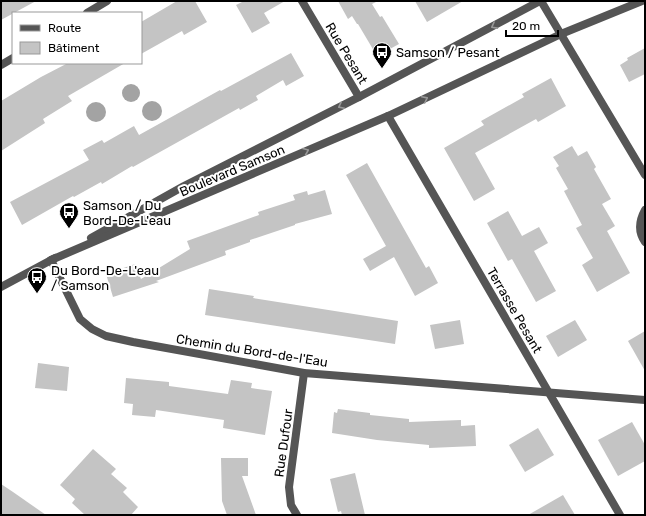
<svg xmlns="http://www.w3.org/2000/svg" width="646" height="516" font-family="Rubik,sans-serif">
	<style>
		.water { fill: #a3a3a3 }
		.building { fill: #c4c4c4 }
		.lines { fill: none; stroke-linecap: round; stroke-linejoin: round }
		.minor { stroke: #555; stroke-width: 8 }
		.tertiary { stroke: #555; stroke-width: 8 }
		.oneway { stroke: #999 }
		.labels { text-anchor: middle; stroke-width: 4; stroke-linejoin: round; paint-order: stroke }
		.poi-label { font-size: 13px; fill: #000; stroke: #fff; text-anchor: start }
		.street-label { font-size: 13px; fill: #000; stroke: #fff }
	</style>
	<rect width="100%" height="100%" fill="#fff"/>
	<g class="water">
		<circle cx="131" cy="93" r="9"/>
		<circle cx="152" cy="111" r="10"/>
		<circle cx="96" cy="112" r="10"/>
	</g>
	<g class="building">
		<path d="M1,1h35l-35,19z"/>
		<path d="M177,1h18l12,21 -23,13 -2,-4 -41,23v-32z"/>
		<path d="M244,1h41l-21,12 6,10 -18,10 -16,-28z"/>
		<path d="M338,1h40l-6,3 8,13 2,-1 17,28 -22,12 -19,-32h-1l-5,-8 -4,3z"/>
		<path d="M415,1h48l-36,21z"/>
		<path d="M645,48v26l-16,8 -9,-17 8,-5 -1,-2z"/>
		<path d="M291,53l13,23 -18,10 -3,-6 -27,16 2,4 -18,10 -1,-2 -106,59 -1,-1 -30,18 -1,-2 -27,15 -1,-1 -51,29 -12,-23 79,-42 -6,-10 19,-10 2,3 30,-17 5,9 81,-45 1,1z"/>
		<path d="M68,63h57l-57,33 4,5 -29,18 2,4 -44,28v-50l40,-24z"/>
		<path d="M551,78l15,28 -28,16 -2,-3 -61,34 20,36 -21,12 -30,-53 40,-23 -3,-4 43,-24 -2,-3z"/>
		<path d="M572,146l6,10 9,-5 9,16 -2,2 17,30 -9,5 13,22 -8,5 23,42 -33,19 -15,-27 11,-7 -17,-30 6,-3 -18,-34 4,-2 -12,-21 3,-2 -6,-9z"/>
		<path d="M367,163l59,105 3,-2 9,17 -23,13 -21,-39 -24,14 -7,-12 23,-13 -40,-71z"/>
		<path d="M325,190l7,24 -37,10v1l-45,15v2l-25,9 1,4 -70,26 3,1 -46,15 -7,-23 29,-10 6,15 49,-30 -3,-8 72,-26 -1,-3 37,-12 -2,-5 14,-4 1,4z"/>
		<path d="M508,211l14,25 17,-9 9,16 -14,8 22,40 -20,11 -24,-43 -4,2 -21,-38z"/>
		<path d="M209,289l45,7 -1,2 145,23 -3,23 -190,-29z"/>
		<path d="M460,320l4,24 -29,5 -5,-24z"/>
		<path d="M575,320l12,20 -29,17 -12,-21z"/>
		<path d="M645,331v40l-17,-30z"/>
		<path d="M38,363l31,4 -2,24 -32,-3z"/>
		<path d="M126,378l43,4v4l59,8 3,-14 21,3 -1,5 21,3 -7,44 -42,-7 1,-8 -68,-10 -1,7 -23,-2 1,-11 -9,-1z"/>
		<path d="M338,409l32,4v2l39,4v3l52,-2v6l14,-1 1,21 -47,2v-3l-52,-5 -45,-7 2,-21 3,1z"/>
		<path d="M632,422l13,23v16l-27,15 -20,-36z"/>
		<path d="M538,428l16,27 -29,17 -16,-27z"/>
		<path d="M93,449l23,20 -5,5 16,14 -4,4 15,15 -7,8h-46l-13,-12 3,-4 -15,-14z"/>
		<path d="M221,458h27v18h-6l14,39h-29l-5,-14z"/>
		<path d="M355,473l10,42h-23l-1,-4 -3,1 -8,-33z"/>
		<path d="M1,484l12,8 33,23h-45z"/>
		<path d="M563,495l12,20h-47z"/>
	</g>
	<g class="lines">
		<g class="minor">
			<path d="M302,1l57,96"/>
			<path d="M541,1l104,174"/>
			<path d="M87,13l20,-12"/>
			<path d="M1,65l12,-7"/>
			<path d="M388,116l232,399"/>
			<path d="M645,210c-6,11 -7,22 0,32"/>
			<path d="M297,515l-6,-10 -2,-18 15,-114"/>
		</g>
		<g class="tertiary">
			<path d="M91,238l93,-52 175,-89 181,-96"/>
			<path d="M51,260l337,-144 173,-82 81,-33"/>
			<path d="M51,260l29,59 12,10 14,7 27,6 171,31 341,27"/>
			<path d="M1,287l54,-29"/>
		</g>
	</g>
	<defs><path id="oneway-chevron" d="M-2-3.5L2.5 0L-2 3.5" fill="none" stroke-width="1.6" stroke-linecap="round" stroke-linejoin="round"/></defs>
	<g class="oneway">
		<use href="#oneway-chevron" transform="translate(494 26) rotate(152)"/>
		<use href="#oneway-chevron" transform="translate(425 99) rotate(-26)"/>
		<use href="#oneway-chevron" transform="translate(341 106) rotate(153)"/>
		<use href="#oneway-chevron" transform="translate(306 151) rotate(-23)"/>
	</g>
	<defs>
		<g id="bus-pin" transform="scale(1)"><path d="M0 17L-7.5 6A9.5 9.5 0 1 1 7.5 6Z" fill="#000" stroke="#fff"/><path d="M-5-6H5V4H4V6H2V4H-2V6H-4V4H-5ZM-3.5-4V0h7V-4ZM-3.5 1.2v1.5H-2V1.2ZM2 1.2v1.5H3.5V1.2Z" fill="#fff"/></g>
	</defs>
	<g fill-rule="evenodd">
		<use href="#bus-pin" x="382" y="52"/>
		<use href="#bus-pin" x="69" y="212"/>
		<use href="#bus-pin" x="37" y="277"/>
	</g>
	<g class="labels">
		<g class="poi-label">
			<text x="396" y="57">Samson / Pesant</text>
			<text x="83" y="210">Samson / Du<tspan x="83" dy="15">Bord-De-L'eau</tspan></text>
			<text x="51" y="275">Du Bord-De-L'eau<tspan x="51" dy="15">/ Samson</tspan></text>
		</g>
		<g class="street-label">
			<text transform="translate(347 53) rotate(59)" y="5">Rue Pesant</text>
			<text transform="translate(232 170) rotate(-23)" y="5">Boulevard Samson</text>
			<text transform="translate(515 310) rotate(60)" y="5">Terrasse Pesant</text>
			<text transform="translate(252 350) rotate(9)" y="5">Chemin du Bord-de-l'Eau</text>
			<text transform="translate(283 443) rotate(-82)" y="5">Rue Dufour</text>
		</g>
	</g>
	<rect width="646" height="516" fill="none" stroke="#000000" stroke-width="4"/>
	<rect x="12" y="12" width="130" height="52" fill="#ffffff" stroke="#999999"/>
	<rect x="20" y="25" width="20" height="6" fill="#555555" stroke="#999999"/>
	<text x="48" y="32" font-size="12" fill="#000000">Route</text>
	<rect x="20" y="42" width="20" height="12" fill="#c4c4c4" stroke="#999999"/>
	<text x="48" y="52" font-size="12" fill="#000000">Bâtiment</text>
	<path d="M506 30v6h52v-6" fill="none" stroke="#000000" stroke-width="2"/>
	<text x="512" y="30" font-size="12" fill="#000000" stroke="#ffffff" stroke-width="3" paint-order="stroke">20 m</text>
</svg>
